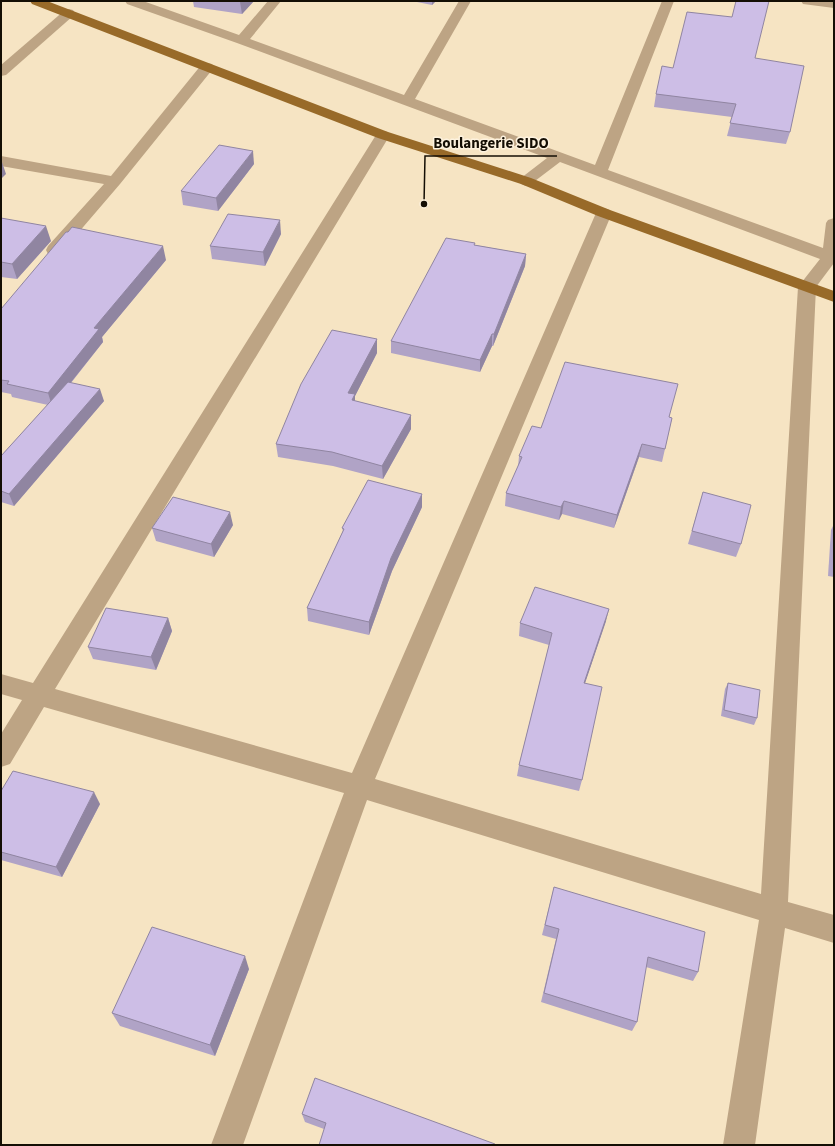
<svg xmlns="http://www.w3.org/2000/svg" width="835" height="1146" font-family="'Source Sans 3',sans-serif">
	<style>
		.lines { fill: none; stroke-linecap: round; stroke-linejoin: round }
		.street { fill: #bda484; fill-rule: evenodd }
		.primary { fill: #986a29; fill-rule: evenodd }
		.wall { fill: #b0a3c6 }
		.shaded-wall { fill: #9085a1 }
		.building { fill: #cdbee6; stroke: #9085a1 }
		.leader { fill: none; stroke: #140e04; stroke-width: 1.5 }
		.callout-dot { fill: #140e04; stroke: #fdf2de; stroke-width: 1.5 }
		.callout-label { font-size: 15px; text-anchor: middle; font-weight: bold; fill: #140e04; stroke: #fdf2de; stroke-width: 3; stroke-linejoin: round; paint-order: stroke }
	</style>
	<rect width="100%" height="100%" fill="#f6e4c3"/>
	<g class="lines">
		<g class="street">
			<path d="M125,1h18l96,34 29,-34h13l-31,38 154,56 55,-94h12l-56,98 180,66 67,-164h12l-66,169 215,78 3,-25 2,-3 6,-2v45l-18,24 -28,615 46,13v28l-49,-15 -30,217h-32l36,-225 -392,-120 -124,345h-32l133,-352 -300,-86 -34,57 -9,3v-33l21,-34 -21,-6v-20l32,9 343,-548 2,-3 5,-1 5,1 2,3 -335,554 297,84 244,-560 2,-3 6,-2 6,2 2,3 -237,566 386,115 37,-607 22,-28 -260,-97 -29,22 -5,2 -5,-2 -3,-3 3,-3 26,-20 -310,-115 -110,-39z"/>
			<path d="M801,1h33v7l-31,-4z"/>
			<path d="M69,9l4,1 2,3 -2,3 -67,59 -5,1v-11l64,-55z"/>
			<path d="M207,63l5,1 2,3 -2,3 -92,114 -60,70 -6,1 -6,-1 -2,-4 2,-4 56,-62 -103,-18v-10l110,20 91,-112z"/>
		</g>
		<path class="primary" d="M30,1h17l341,131 143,46 79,32 224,81v11l-236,-86 -77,-32 -143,-46 -346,-134z"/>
	</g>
	<g class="wall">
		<path d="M193,1h61l-12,13 -48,-7z"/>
		<path d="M412,1h24l-4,4z"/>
		<path d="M755,58l35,74 -4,12 -59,-8 5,-19 -78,-10 2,-13z"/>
		<path d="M254,164l-36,47 -35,-6 -2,-14z"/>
		<path d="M1,218l50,23 -34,38 -16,-2z"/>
		<path d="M281,234l-16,32 -53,-7 -2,-13z"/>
		<path d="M475,245l51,9 -1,12 -32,80h-1l-12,26 -89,-19v-12z"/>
		<path d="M166,260l-64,77 1,5 -32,41 33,18 -90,105 -13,-4v-46l47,-51 -36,-8 -1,-3 -10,-2v-83z"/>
		<path d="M377,339v14l-22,43v5l56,14v14l-28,50 -50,-13 -55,-9 -2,-13z"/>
		<path d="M669,417l3,1 -10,44 -23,-5 -25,71 -52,-14 -3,6 -54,-14 1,-13 12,-26 1,-11 22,-28z"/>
		<path d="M703,492l38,52 -5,13 -48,-13z"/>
		<path d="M422,494v13l-30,64 -23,64 -61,-14 -1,-13 36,-77 -1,-3z"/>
		<path d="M834,524v53l-6,-1 3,-46z"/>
		<path d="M233,525l-19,32 -58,-16 -4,-13z"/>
		<path d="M168,618l4,13 -16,39 -63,-11 -5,-12z"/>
		<path d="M606,621l-21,62 -3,97 -3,11 -62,-15 2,-11 30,-120 -30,-9 1,-13z"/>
		<path d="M728,683l29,35 -3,7 -33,-9 4,-27z"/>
		<path d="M1,791l99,13 -38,73 -61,-17z"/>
		<path d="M554,887l144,85 -5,9 -47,-14 -9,55 -5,9 -91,-29 15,-63 -14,-4z"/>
		<path d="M249,969l-34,87 -95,-30 -8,-13z"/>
		<path d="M302,1114l193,30 -171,-15 -19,-7z"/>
	</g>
	<g class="shaded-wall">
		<path d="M241,1h13l-12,13 -2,-12z"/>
		<path d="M432,1h4l-4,4z"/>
		<path d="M253,151l1,13 -36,47 -2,-13z"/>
		<path d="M1,159l5,15 -5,5z"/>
		<path d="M280,220l1,14 -16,32 -2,-14z"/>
		<path d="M46,226l5,15 -34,38 -5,-15z"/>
		<path d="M163,246l3,14 -64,77 1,5 -51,64 -4,-13 46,-65z"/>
		<path d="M526,254l-1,12 -32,80 1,-12z"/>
		<path d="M492,334v12l-12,26v-12z"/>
		<path d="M377,339v14l-22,43v11l-7,-14z"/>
		<path d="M100,389l4,12 -90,105 -5,-12z"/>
		<path d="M411,415v14l-28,50 -1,-13z"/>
		<path d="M642,444l-3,13 -25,71 3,-13z"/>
		<path d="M422,494v13l-30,64 -23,64v-13l22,-64z"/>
		<path d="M564,501l-2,13 -3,6 2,-13z"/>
		<path d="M230,512l3,13 -19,32 -3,-13z"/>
		<path d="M609,609l-3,12 -25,74 3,-12z"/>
		<path d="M168,618l4,13 -16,39 -5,-13z"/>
		<path d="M94,792l6,12 -38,73 -6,-10z"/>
		<path d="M245,956l4,13 -34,87 -5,-11z"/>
	</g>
	<g class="building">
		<path d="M736,1h33l-14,57 49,8 -14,66 -60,-9 6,-19 -80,-10 6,-28 11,2 14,-56 45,5z"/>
		<path d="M219,145l34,6 -37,47 -35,-7z"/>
		<path d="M228,214l52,6 -17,32 -53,-6z"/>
		<path d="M1,218l45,8 -34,38 -11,-2z"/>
		<path d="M72,227l91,19 -69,82 5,1 -51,64 -41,-9 2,-3 -8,-1v-71l65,-77h2z"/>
		<path d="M446,238l29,5 -1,2 52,9 -32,80h-2l-12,26 -89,-19z"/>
		<path d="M332,330l45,9 -29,54 7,1 -3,6 59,15 -29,51 -50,-14 -56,-8 25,-60z"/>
		<path d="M565,362l113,22 -9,33 3,1 -7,31 -23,-5 -25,71 -53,-14 -3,6 -55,-14 16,-36 -3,-1 13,-30 9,2z"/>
		<path d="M68,382l32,7 -91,105 -8,-3v-35z"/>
		<path d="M368,480l54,14 -31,64 -22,64 -62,-14 37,-79 -2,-1z"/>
		<path d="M703,492l48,13 -10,39 -49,-13z"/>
		<path d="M173,497l57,15 -19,32 -59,-16z"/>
		<path d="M535,587l74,22 -25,74 18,4 -20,93 -63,-15 33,-132 -32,-10z"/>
		<path d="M106,608l62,10 -17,39 -63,-10z"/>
		<path d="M728,683l32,7 -3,28 -33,-8z"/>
		<path d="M13,771l81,21 -38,75 -55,-15v-61z"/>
		<path d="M554,887l151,45 -7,40 -50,-15 -11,65 -93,-29 15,-64 -14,-4z"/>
		<path d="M152,927l93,29 -35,89 -98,-32z"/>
		<path d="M315,1078l180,66 -1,1h-175l7,-22 -24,-9z"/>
	</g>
	<path class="leader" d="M424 204L425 156H557"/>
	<circle class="callout-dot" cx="424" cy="204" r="4"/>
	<g class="callout-label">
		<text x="491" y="148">Boulangerie SIDO</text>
	</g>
	<rect width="835" height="1146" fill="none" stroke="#140e04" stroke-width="4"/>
</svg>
